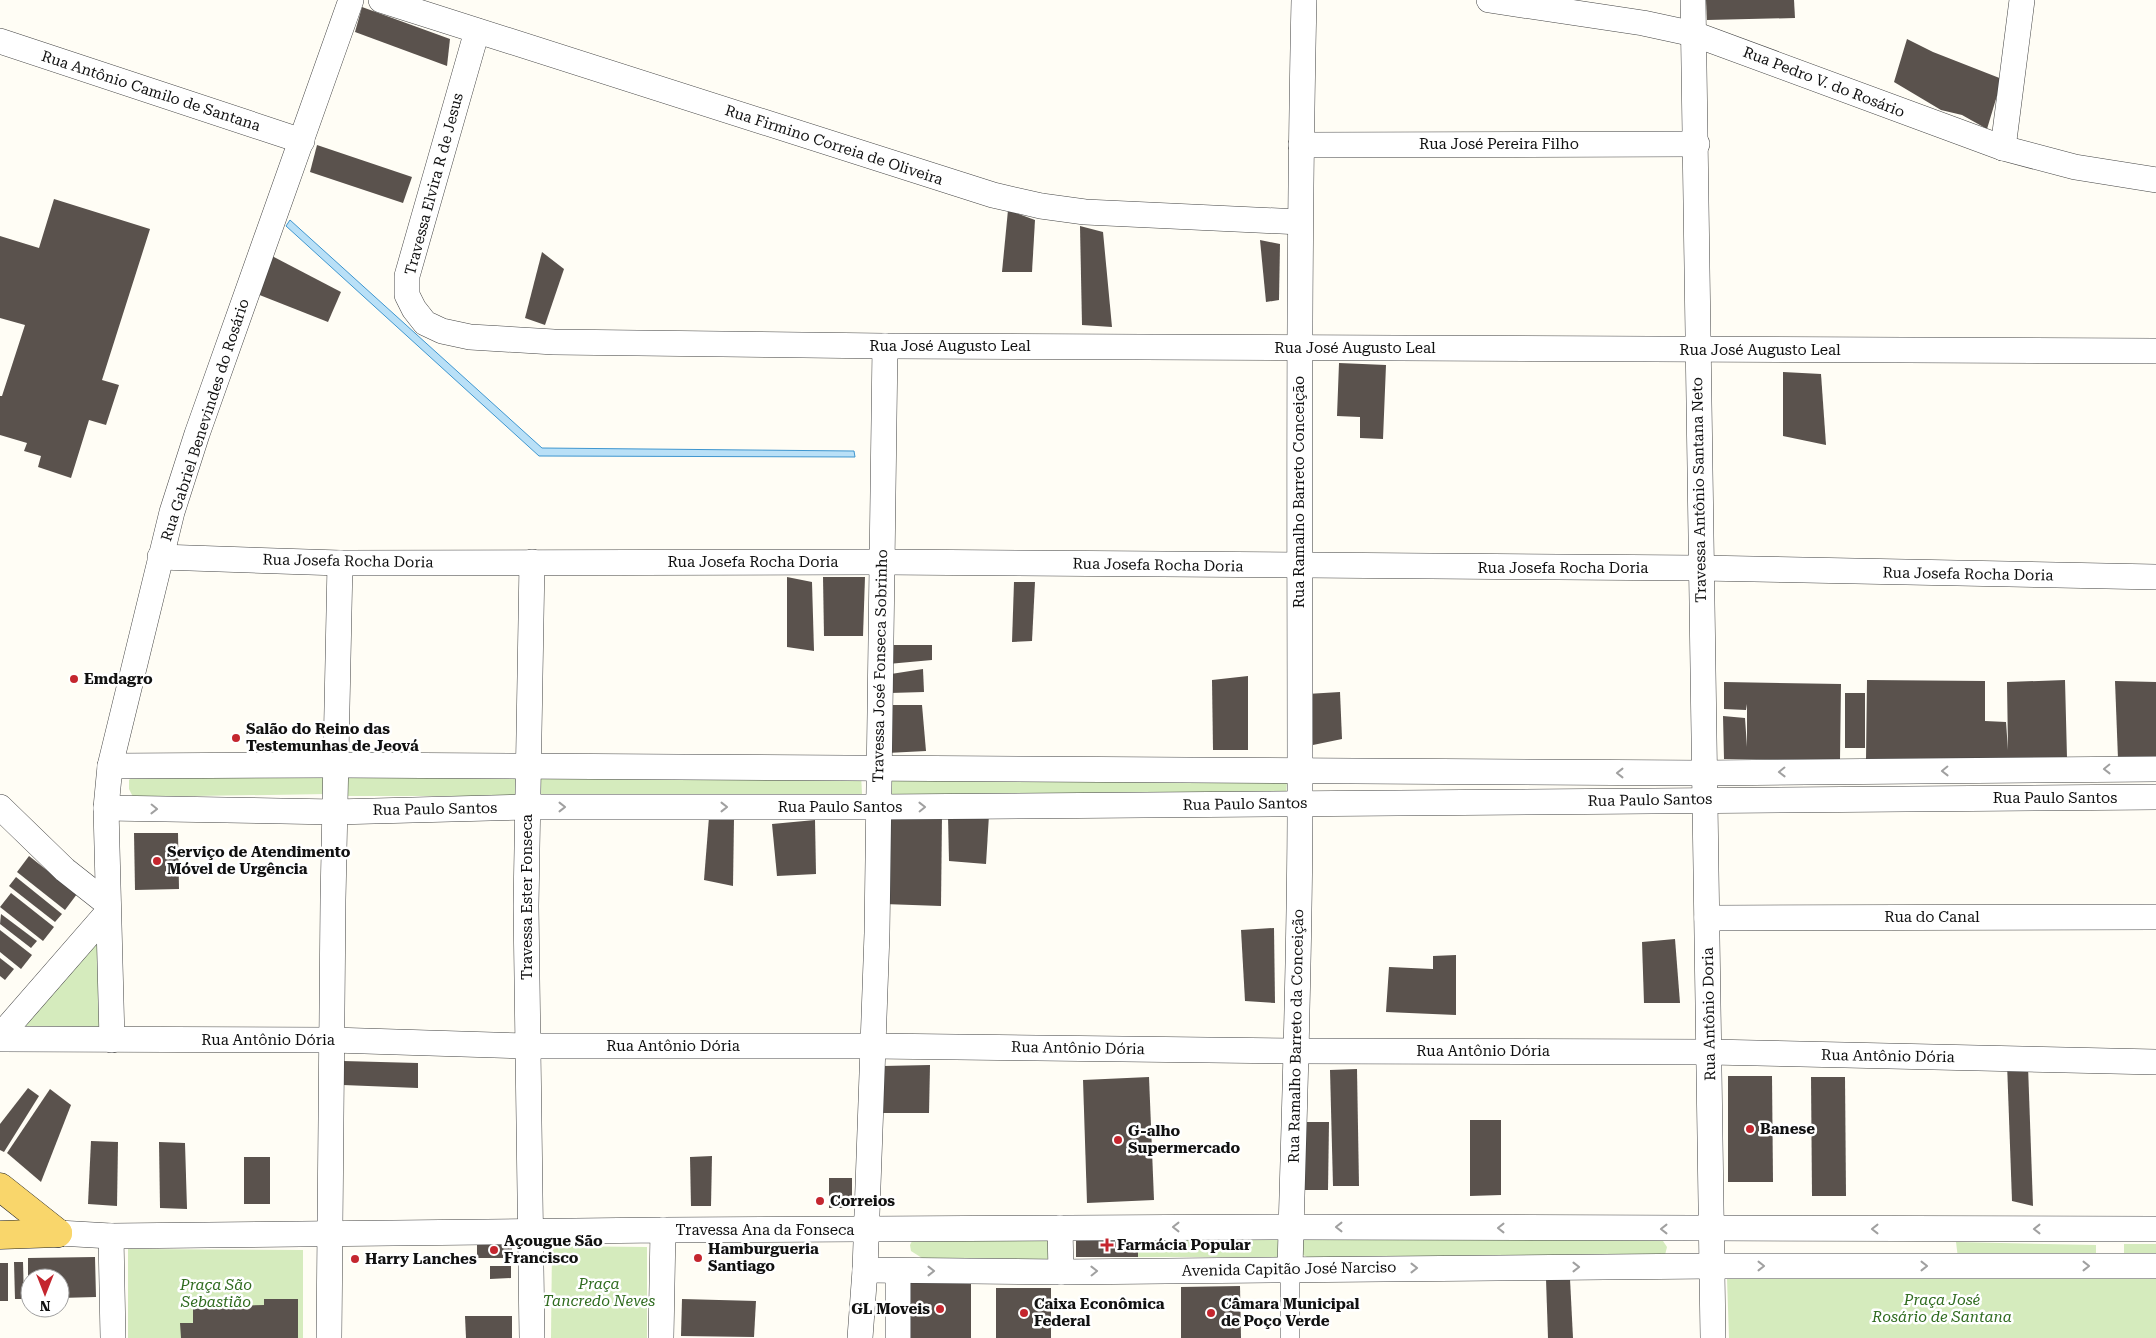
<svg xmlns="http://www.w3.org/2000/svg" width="2156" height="1338" font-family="'Roboto Serif',serif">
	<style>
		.green { fill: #d5ebbd }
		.water { fill: #b9e0f7; stroke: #3f96cf }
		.building { fill: #5a524d }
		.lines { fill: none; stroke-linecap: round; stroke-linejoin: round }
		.pedestrian-casing { stroke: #444; stroke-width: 20 }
		.minor-casing { stroke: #444; stroke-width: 26 }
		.primary-casing { stroke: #222; stroke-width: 29 }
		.pedestrian { stroke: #fff; stroke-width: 19 }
		.minor { stroke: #fff; stroke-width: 25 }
		.primary { stroke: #f9d66b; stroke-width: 28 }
		.oneway { stroke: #a0a0a0 }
		.poi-dot { fill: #c4262e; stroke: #fff; stroke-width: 2 }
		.labels { text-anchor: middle; stroke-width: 5; stroke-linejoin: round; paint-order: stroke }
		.street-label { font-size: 15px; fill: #111; stroke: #fff }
		.poi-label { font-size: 15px; font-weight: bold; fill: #111; stroke: #fff; text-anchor: start }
		.park-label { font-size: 15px; font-style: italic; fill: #2f6b1f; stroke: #fff }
	</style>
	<rect width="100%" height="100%" fill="#fffdf5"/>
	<g class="green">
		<path d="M343,771l181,2v23h-182z"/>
		<path d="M534,772l327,2 1,20 -328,3z"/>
		<path d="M136,773h192l-1,21 -194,3 -4,-8v-9z"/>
		<path d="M873,774l414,7 -1,16 -413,-3z"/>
		<path d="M102,938l1,91 -87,1z"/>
		<rect x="1138" y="1233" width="144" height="24"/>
		<path d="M914,1237l138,2 1,15 -6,5 -125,-1 -11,-7 -1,-6z"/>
		<path d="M1309,1237h346l8,4 4,6 -2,8 -354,4 -8,-4 -4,-6 3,-8z"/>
		<path d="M1956,1242l140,3v13h-138z"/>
		<rect x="2124" y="1244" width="32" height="11"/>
		<path d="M552,1246l95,1v91h-96z"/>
		<path d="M128,1249l175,1v88h-175z"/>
		<path d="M1727,1278l429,1v59h-427z"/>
	</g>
	<path class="water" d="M290,220l252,228 312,3 1,6 -316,-1 -253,-230z"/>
	<g class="building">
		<path d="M1706,0h88l1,18 -88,2z"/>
		<path d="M362,7l88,32 -3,27 -92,-34z"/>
		<path d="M1907,39l26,13 69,27 -15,50 -25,-14 -21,-5 -47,-28z"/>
		<path d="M317,145l95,32 -9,26 -93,-31z"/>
		<path d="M54,199l96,30 -48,151 17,5 -13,40 -17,-5 -18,58 -33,-11 3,-11 -17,-5 3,-8 -27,-8v-39h2l23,-71 -25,-7v-82l39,12z"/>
		<path d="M1008,210l27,10 -3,52h-30z"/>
		<path d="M1080,226l23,6 9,95 -30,-2z"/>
		<path d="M1260,240l20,4 -1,56 -13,2z"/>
		<path d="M542,252l22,17 -19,56 -20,-7z"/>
		<path d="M272,256l69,36 -13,30 -71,-28z"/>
		<path d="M1339,363l47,2 -3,74 -23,-1v-21l-23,-1z"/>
		<path d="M1783,372l38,2 5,71 -43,-9z"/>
		<path d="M787,577l25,5 2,69 -27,-4z"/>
		<path d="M823,577h42l-2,59h-39z"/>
		<path d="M1014,582h21l-3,59 -20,1z"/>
		<path d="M888,645h44v15l-44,4z"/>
		<path d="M923,669l1,23 -34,1 1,-19z"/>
		<path d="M1248,676v74h-35l-1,-70z"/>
		<path d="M1867,680l118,1v40l21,1 2,28 -1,-68 58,-2 2,78 -201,2z"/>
		<path d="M2115,681l41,1v76l-38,1z"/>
		<path d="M1724,682l117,2 -1,76 -116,-1 -1,-43 22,2 2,29v-43l-1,6 -22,-1z"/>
		<path d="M1340,692l2,47 -29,6 -6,-51z"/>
		<rect x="1845" y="693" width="20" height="55"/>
		<path d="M887,705h35l4,46 -39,2z"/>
		<path d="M942,815l-1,91 -57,-2 5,-86z"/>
		<path d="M989,815l-3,49 -37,-3 -1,-45z"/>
		<path d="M709,817l25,2 -1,67 -29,-6z"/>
		<path d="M815,820l1,54 -39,2 -5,-52z"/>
		<path d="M134,833h44l1,56 -44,1z"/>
		<path d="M29,856l48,38 -12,16 -48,-38z"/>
		<path d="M16,877l46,37 -7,8 -46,-36z"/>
		<path d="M11,893l43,34 -11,14 -43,-34z"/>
		<path d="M1,914l36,27 -6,7 -31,-24z"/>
		<path d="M1274,928l1,75 -30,-2 -4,-71z"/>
		<path d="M0,930l32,25 -11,14 -21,-17z"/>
		<path d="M1675,939l5,64h-36l-2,-61z"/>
		<path d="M1456,955v60l-70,-3 3,-45 44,2v-13z"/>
		<path d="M0,958l14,11 -9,11 -5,-4z"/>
		<path d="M343,1061l75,2v25l-75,-3z"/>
		<path d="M2007,1063l21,3 5,140 -21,-5z"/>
		<path d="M930,1065l-1,48h-48l2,-47z"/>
		<path d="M1357,1069l2,117h-26l-3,-116z"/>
		<path d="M1728,1076h44l1,106h-45z"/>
		<path d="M1149,1077l5,123 -67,3 -4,-123z"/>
		<path d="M1811,1077h34l1,119h-34z"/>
		<path d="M28,1088l11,8 -35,56 -4,-2v-26z"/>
		<path d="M50,1089l21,16 -30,77 -34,-29z"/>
		<path d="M1470,1120h31v75l-31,1z"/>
		<path d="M1302,1122h27l-1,68h-26z"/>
		<path d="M91,1141l27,1 -1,64 -29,-2z"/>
		<path d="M159,1142l26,1 2,66 -27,-1z"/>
		<path d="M712,1156l-1,50h-20l-1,-49z"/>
		<rect x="244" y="1157" width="26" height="47"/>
		<rect x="829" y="1178" width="23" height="30"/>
		<rect x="1076" y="1233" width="62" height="24"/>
		<rect x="477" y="1242" width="35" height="16"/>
		<path d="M95,1257l1,40 -36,1v-20h-32v-20z"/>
		<path d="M14,1262h9l1,37h-9z"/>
		<rect x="0" y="1263" width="8" height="38"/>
		<path d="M490,1266h21v12l-21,1z"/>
		<path d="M909,1279h62v59h-61z"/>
		<path d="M1546,1279h24l3,59h-25z"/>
		<path d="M1240,1286l1,52h-60v-51z"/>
		<rect x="996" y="1288" width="55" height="50"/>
		<path d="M264,1299h34v39h-117l-1,-15h13v-16l71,-2z"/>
		<path d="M682,1299l74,2 -2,36 -73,-1z"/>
		<path d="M465,1316h47v22h-46z"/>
	</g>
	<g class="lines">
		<g class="pedestrian-casing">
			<path id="pedestrian" d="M1290,1338v-69"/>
		</g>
		<g class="minor-casing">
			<g id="minor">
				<path d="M381,0l612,195 48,11 44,6 215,10"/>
				<path d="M1489,0l154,23 51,11 309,114 72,19 81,13"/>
				<path d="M1693,0l20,1338"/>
				<path d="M477,31l-70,245v19l7,14 11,14 17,8 28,6 84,5 331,4 1271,5"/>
				<path d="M0,41l302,100"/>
				<path d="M1301,145l396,-1"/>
				<path d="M2003,148l19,-148"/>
				<path d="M160,557l180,6 541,-1 819,6 456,9"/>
				<path d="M110,766l226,-1 1368,8 452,-4"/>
				<path d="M0,807l65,63 43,34"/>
				<path d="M106,808l229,4 192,-5h352l1277,-10"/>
				<path d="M1707,918l449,-1"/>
				<path d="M0,1036l108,-124"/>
				<path d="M0,1039l332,1 195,6h346l424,5 413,1 446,10"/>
				<path d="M112,1040l-6,-232 4,-42 62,-254 25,-78 154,-434"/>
				<path d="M1060,1228l1,44"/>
				<path d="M663,1230l628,-3 865,2"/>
				<path d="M58,1233l53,3 552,-6 -2,108"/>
				<path d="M111,1236l2,102"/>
				<path d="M1290,1269c4,-155 10,-310 10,-466 0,-267 -2,-535 4,-803"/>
				<path d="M865,1270l196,2 651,-6h444"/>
				<path d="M898,1271v67"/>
				<path d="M329,1338l4,-438 7,-337"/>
				<path d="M532,1338l-6,-432 6,-344"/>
				<path d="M860,1338l5,-68 12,-337 8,-587"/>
			</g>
		</g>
		<g class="primary-casing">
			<g id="primary">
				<path d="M0,1187l58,46"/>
				<path d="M0,1235l58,-2"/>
			</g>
		</g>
		<use href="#pedestrian" class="pedestrian"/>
		<use href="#minor" class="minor"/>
		<use href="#primary" class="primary"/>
	</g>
	<defs><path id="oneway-chevron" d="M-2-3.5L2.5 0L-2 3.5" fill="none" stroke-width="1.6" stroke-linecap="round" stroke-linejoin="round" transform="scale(1.25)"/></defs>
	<g class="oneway">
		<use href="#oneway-chevron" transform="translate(2107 769) rotate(179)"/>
		<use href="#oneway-chevron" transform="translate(1945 771) rotate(179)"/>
		<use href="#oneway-chevron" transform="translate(1782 772) rotate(179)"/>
		<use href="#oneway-chevron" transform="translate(1620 773) rotate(-180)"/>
		<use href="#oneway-chevron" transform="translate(562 807)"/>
		<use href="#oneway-chevron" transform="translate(724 807)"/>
		<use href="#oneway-chevron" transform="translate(922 807) rotate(-1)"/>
		<use href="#oneway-chevron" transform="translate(154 809) rotate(1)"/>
		<use href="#oneway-chevron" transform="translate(1176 1227) rotate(180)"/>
		<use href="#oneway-chevron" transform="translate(1339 1227) rotate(-180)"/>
		<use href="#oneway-chevron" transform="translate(1501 1228) rotate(-180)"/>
		<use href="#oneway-chevron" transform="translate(1664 1229) rotate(-180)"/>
		<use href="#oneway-chevron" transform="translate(1875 1229) rotate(180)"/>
		<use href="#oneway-chevron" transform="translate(2037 1229) rotate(180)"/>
		<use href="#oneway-chevron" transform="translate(1761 1266)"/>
		<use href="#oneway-chevron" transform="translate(1924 1266)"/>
		<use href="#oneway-chevron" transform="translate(2086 1266)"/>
		<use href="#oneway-chevron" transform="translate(1576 1267)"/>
		<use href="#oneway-chevron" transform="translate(1414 1268)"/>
		<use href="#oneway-chevron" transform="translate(931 1271)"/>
		<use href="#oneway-chevron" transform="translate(1094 1271) rotate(-1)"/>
	</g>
	<g class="poi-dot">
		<circle cx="74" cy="679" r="5"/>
		<circle cx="236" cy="738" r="5"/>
		<circle cx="157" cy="861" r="5"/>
		<circle cx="1750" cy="1129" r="5"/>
		<circle cx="1118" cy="1140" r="5"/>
		<circle cx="820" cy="1201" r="5"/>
		<path d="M1104.5 1237.5h5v5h5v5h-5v5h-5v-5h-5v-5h5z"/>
		<circle cx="494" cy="1250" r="5"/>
		<circle cx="698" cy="1258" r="5"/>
		<circle cx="355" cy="1259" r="5"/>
		<circle cx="940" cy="1309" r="5"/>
		<circle cx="1024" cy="1313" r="5"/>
		<circle cx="1211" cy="1313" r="5"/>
	</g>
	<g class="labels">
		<g class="street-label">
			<text transform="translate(1824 82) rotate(21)" y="5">Rua Pedro V. do Rosário</text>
			<text transform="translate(151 91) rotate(18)" y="5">Rua Antônio Camilo de Santana</text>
			<text x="1499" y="149">Rua José Pereira Filho</text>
			<text transform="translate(834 145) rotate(18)" y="5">Rua Firmino Correia de Oliveira</text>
			<text transform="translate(434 184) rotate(-75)" y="5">Travessa Elvira R de Jesus</text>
			<text x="950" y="351">Rua José Augusto Leal</text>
			<text x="1355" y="353">Rua José Augusto Leal</text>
			<text x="1760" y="355">Rua José Augusto Leal</text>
			<text transform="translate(205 420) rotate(-72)" y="5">Rua Gabriel Benevindes do Rosário</text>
			<text transform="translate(1699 490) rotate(-91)" y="5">Travessa Antônio Santana Neto</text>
			<text transform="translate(1299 492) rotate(-90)" y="5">Rua Ramalho Barreto Conceição</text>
			<text transform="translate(348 561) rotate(1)" y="5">Rua Josefa Rocha Doria</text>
			<text x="753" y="567">Rua Josefa Rocha Doria</text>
			<text transform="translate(1158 565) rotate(1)" y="5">Rua Josefa Rocha Doria</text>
			<text x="1563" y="573">Rua Josefa Rocha Doria</text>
			<text transform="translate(1968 574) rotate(1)" y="5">Rua Josefa Rocha Doria</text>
			<text transform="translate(880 666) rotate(-89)" y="5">Travessa José Fonseca Sobrinho</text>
			<text x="2055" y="803">Rua Paulo Santos</text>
			<text transform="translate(1650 800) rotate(-1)" y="5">Rua Paulo Santos</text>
			<text transform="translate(1245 804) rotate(-1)" y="5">Rua Paulo Santos</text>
			<text x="840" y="812">Rua Paulo Santos</text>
			<text transform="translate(435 809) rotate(-1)" y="5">Rua Paulo Santos</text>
			<text transform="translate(527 897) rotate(-90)" y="5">Travessa Ester Fonseca</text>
			<text x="1932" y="922">Rua do Canal</text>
			<text transform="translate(1709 1014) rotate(-91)" y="5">Rua Antônio Doria</text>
			<text transform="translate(1296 1036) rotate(-89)" y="5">Rua Ramalho Barreto da Conceição</text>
			<text x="268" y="1045">Rua Antônio Dória</text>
			<text x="673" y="1051">Rua Antônio Dória</text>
			<text transform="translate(1078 1048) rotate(1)" y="5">Rua Antônio Dória</text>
			<text x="1483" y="1056">Rua Antônio Dória</text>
			<text transform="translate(1888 1056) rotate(1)" y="5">Rua Antônio Dória</text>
			<text x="765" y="1235">Travessa Ana da Fonseca</text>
			<text transform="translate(1289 1269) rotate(-1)" y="5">Avenida Capitão José Narciso</text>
		</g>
		<g class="poi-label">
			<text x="84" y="684">Emdagro</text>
			<text x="246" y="734">Salão do Reino das<tspan x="246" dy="17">Testemunhas de Jeová</tspan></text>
			<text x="167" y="857">Serviço de Atendimento<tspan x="167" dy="17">Móvel de Urgência</tspan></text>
			<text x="1760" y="1134">Banese</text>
			<text x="1128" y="1136">G-alho<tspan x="1128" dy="17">Supermercado</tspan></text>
			<text x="830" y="1206">Correios</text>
			<text x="504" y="1246">Açougue São<tspan x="504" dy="17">Francisco</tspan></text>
			<text x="1117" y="1250">Farmácia Popular</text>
			<text x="708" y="1254">Hamburgueria<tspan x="708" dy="17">Santiago</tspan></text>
			<text x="365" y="1264">Harry Lanches</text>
			<text x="1034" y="1309">Caixa Econômica<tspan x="1034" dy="17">Federal</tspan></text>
			<text x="1221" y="1309">Câmara Municipal<tspan x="1221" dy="17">de Poço Verde</tspan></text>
			<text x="930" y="1314" text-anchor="end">GL Moveis</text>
		</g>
		<g class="park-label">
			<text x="599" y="1289">Praça<tspan x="599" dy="17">Tancredo Neves</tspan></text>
			<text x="216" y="1290">Praça São<tspan x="216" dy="17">Sebastião</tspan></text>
			<text x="1942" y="1305">Praça José<tspan x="1942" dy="17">Rosário de Santana</tspan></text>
		</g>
	</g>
	<g transform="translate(45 1293) rotate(180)"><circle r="24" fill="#ffffff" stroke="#a0a0a0"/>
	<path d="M0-4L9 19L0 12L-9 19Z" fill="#c4262e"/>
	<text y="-8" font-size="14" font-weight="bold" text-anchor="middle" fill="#111111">N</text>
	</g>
</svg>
